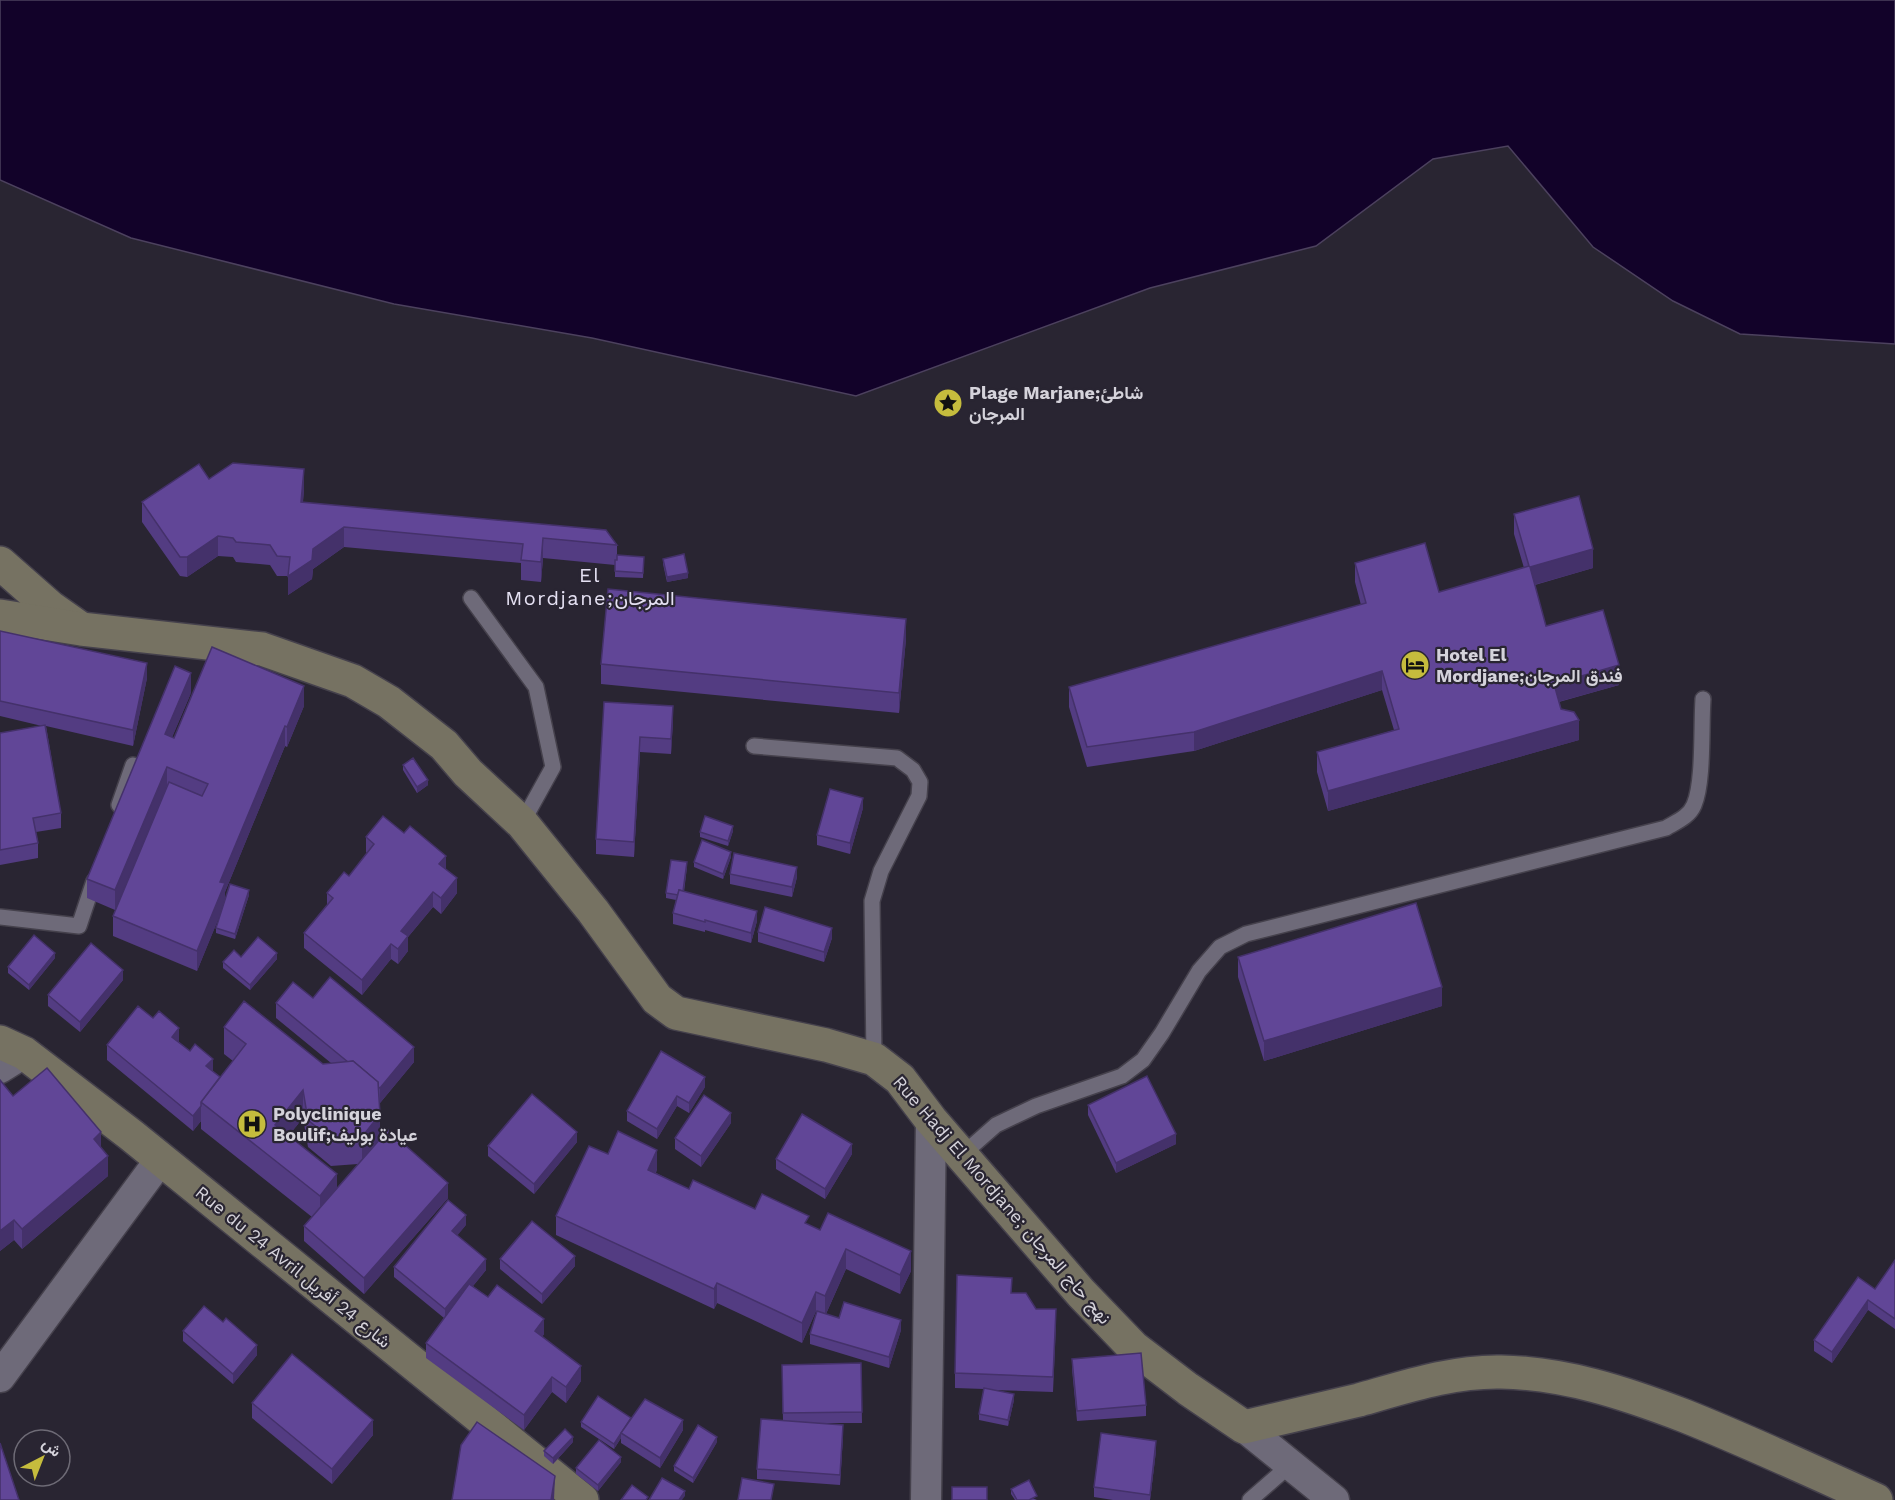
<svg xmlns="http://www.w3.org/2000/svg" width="1895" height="1500" font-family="'Work Sans',Vazirmatn,sans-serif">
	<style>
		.water { fill: #120229; stroke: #4c415e; stroke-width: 1.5 }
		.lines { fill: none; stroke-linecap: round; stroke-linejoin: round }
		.lane-casing { stroke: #45414c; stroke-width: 18 }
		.street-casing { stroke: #45414c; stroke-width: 33 }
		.secondary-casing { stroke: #45414c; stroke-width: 36 }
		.lane { stroke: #6e6a79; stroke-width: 15 }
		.street { stroke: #6e6a79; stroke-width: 30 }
		.secondary { stroke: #767262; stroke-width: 33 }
		.wall { fill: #533c82; fill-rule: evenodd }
		.shaded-wall { fill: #44316a }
		.building { fill: #614697; stroke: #44316a; stroke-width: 1.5 }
		.labels { text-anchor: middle; stroke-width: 4.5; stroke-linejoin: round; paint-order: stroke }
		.poi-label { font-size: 18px; font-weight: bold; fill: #d5d3db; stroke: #292532; text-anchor: start }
		.street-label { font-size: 18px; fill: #d5d3db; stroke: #292532 }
		.neighbourhood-label { font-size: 20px; letter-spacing: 1.5px; fill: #e5e1f3; stroke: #292532 }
	</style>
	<rect width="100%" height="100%" fill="#292532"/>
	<path class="water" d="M0,0h1895v344l-155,-10 -67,-33 -80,-54 -85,-101 -75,13 -117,87 -166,42 -294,108 -264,-58 -198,-34 -263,-66 -131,-58z"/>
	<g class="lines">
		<g class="lane-casing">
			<g id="lane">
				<path d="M471,598l65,89 17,80 -31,56"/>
				<path d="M754,746l143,12 16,12 7,12 -1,14 -38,75 -9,30 2,158"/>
				<path d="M119,805l14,-40"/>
				<path d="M0,917l79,9 15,-45"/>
				<path d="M962,1155l34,-30 40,-19 86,-30 21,-16 19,-27 37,-62 21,-24 26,-13 420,-106c10,-6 23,-11 28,-23 10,-23 7,-79 9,-106"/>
				<path d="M1250,1500l40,-35"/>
			</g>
		</g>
		<g class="street-casing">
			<g id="street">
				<path d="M0,1068l24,-15"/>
				<path d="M0,1377l160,-217"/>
				<path d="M1244,1427l90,73"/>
				<path d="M926,1500l5,-380"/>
			</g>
		</g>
		<g class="secondary-casing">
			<g id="secondary">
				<path d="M0,563l50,44 27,19"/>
				<path d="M0,616l81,13 181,20 91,32 36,21 55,43 24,28 54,50 71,88 64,88 19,14 150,32 48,14 26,20 31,41 150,173 52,54 55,42 56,38c39,-9 77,-18 115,-27 46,-13 93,-29 142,-28 64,1 124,21 184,44 65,26 127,55 191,84"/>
				<path d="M0,1042l24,11 107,82 451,365"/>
			</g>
		</g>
		<use href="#lane" class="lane"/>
		<use href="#street" class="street"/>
		<use href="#secondary" class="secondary"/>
	</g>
	<g class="wall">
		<path d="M209,479l95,10 -1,13 314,43v10l27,2 -1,21 -28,-1v-12l-72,-7 -2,24 -20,-2v-17l-177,-16 -31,22 -1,10 -24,16v-19h-11l-7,-11 -34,-3 -3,-5 -15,-1 -31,21 -7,-1 -38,-54v-20z"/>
		<path d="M1514,514l79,54 -58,17 11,41 73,59 -60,17 2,7 18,31 -251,71 -11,-39v-20l77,-22 -12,-40 -188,61 -107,16 -18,-60v-20l292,-82 -6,-23v-19l84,29 85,-24 -10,-34z"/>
		<path d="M663,559l25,19 -21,4 -4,-18z"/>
		<path d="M0,631l147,47 -14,68 -87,-20 15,87v15l-25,4 2,11v15l-38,7v-132l42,-7 -42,-10z"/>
		<path d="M906,639l-7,74 -298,-29v-20z"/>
		<path d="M191,693l-19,44 2,1 130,-32 -17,41 -2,-1 -60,146v9l24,-6 -14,44 -19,-6v-5l5,-16 -24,59 -84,-35v-20l54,-130 -52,124 -28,-12v-19z"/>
		<path d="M604,702l69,19 -2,33 -31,-2 -6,105 -38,-3v-15z"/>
		<path d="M403,765l25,20 -11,8 -14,-23z"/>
		<path d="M863,808l-13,46 -33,-9v-10z"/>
		<path d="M733,831l-5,15 -28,-9v-5z"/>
		<path d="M366,837l80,32 11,24 -16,21 -8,-7 -25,30v14l-10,13 -7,-5 -29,36 -58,-47v-15l23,-28v-12l22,-17 18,-23 -1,-1z"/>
		<path d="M731,857l-8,22 -29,-12v-5z"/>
		<path d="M687,867l-3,25 73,29 -6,22 -46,-13v2l-32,-8v-11l3,-13 -10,-2v-5z"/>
		<path d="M730,874l67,3 -5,20 -62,-13z"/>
		<path d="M758,932l74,6 -8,24 -66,-20z"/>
		<path d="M241,957l36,2 -27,31 -27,-22v-6z"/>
		<path d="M1238,957l204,49 -178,55 -26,-84z"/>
		<path d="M55,958l-26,32 -21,-17v-6z"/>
		<path d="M123,980l-43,52 -32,-26v-11z"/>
		<path d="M313,998l101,64 -34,41 -1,-1 1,38 68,58 -84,96 -60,-53v-15l8,-9 -111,-88v-8l-8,10 -86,-71v-15l72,-3 41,35 13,-16 -9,-7v-27l99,37 8,-1 -55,-45v-15zM303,1118l5,29 23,19 27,-2 -21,24 -48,-53z"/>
		<path d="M0,1080l13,16 88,51 7,29 -86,73 -8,-9 -14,11z"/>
		<path d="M705,1087l-16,26 -12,-7 -20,33 -30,-18v-10z"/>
		<path d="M1088,1105l88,39 -60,29 -28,-58z"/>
		<path d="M731,1123l-30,44 -26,-18v-11z"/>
		<path d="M577,1142l-43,52 -46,-38v-10z"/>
		<path d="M608,1154l49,15 -1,4 33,16 120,36 102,46 -11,23 -54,-25 -20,45 13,4 62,12 -12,38 -79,-24v-10l7,-22 -1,-1 -14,32 -85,-40 -3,6 -158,-74v-19z"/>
		<path d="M852,1154l-27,45 -49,-30v-10z"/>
		<path d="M466,1225l-9,10 29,35 -13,16 15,11 56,37 -2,3 39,44 -15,22 -14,-11 -28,38 -98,-72v-15l18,-25 -50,-41v-10z"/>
		<path d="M500,1259l75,7 -33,38 -42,-35z"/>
		<path d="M1895,1260v69l-27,-19 -36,53 -18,-12v-11l61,-51z"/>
		<path d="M1012,1293l24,16 20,15 -3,68 -62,-2 23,10 -6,26 -29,-6v-6l5,-25 -29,-1v-15z"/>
		<path d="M183,1331l74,24 -24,29 -50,-43z"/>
		<path d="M1072,1359l74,46v11l-69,5 -5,-52z"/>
		<path d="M861,1363l1,60h-45l26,12 -3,50 -83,-6v-10l26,-48 -1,-56z"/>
		<path d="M252,1403l121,32 -41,49 -80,-66z"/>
		<path d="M631,1418l52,12 -23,38 -39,-25v-5l-7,11 -33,-22v-5z"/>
		<path d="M573,1442l-20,22 -9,-8v-5z"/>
		<path d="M717,1442l-24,41 -19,-12v-5z"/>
		<path d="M1156,1451l-6,49h-37l-19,-3v-10z"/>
		<path d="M621,1462l-23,29 -22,-17v-6z"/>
		<path d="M1011,1489l26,11h-22l-4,-6z"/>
	</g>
	<g class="shaded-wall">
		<path d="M304,469v20l-3,33v-20z"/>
		<path d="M344,527v20l-31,22 -1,10 -24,16v-19l25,-27z"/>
		<path d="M218,536v20l-31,21v-20z"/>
		<path d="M543,538v20l-2,24v-20z"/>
		<path d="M1593,549v19l-63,18v-19z"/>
		<path d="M688,573v5l-21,4v-5z"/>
		<path d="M906,619v20l-7,74v-20z"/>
		<path d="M147,663v15l-14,68v-16z"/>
		<path d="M1619,665v20l-65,18v-19z"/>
		<path d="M1382,671v19l-188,61v-19z"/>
		<path d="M191,673v20l-26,61v-20z"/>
		<path d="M304,686v20l-17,41v-20z"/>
		<path d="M673,706v15l-2,33v-15z"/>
		<path d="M1579,720v20l-251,71v-20z"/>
		<path d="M285,726v20l-60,146v11l-28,68v-20l23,-69z"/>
		<path d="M640,737v15l-6,105v-15z"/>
		<path d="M167,767v19l-52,124v-20z"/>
		<path d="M428,780v5l-11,8v-6z"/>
		<path d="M863,798v10l-13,46v-11z"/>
		<path d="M733,826v5l-5,15v-5z"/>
		<path d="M731,852v5l-8,22v-5z"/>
		<path d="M446,856v15l-7,-7z"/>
		<path d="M797,867v10l-5,20v-10z"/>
		<path d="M457,878v15l-16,21v-16z"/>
		<path d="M249,890v5l-14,44v-5z"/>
		<path d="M433,892v15l-25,30v14l-10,13v-15l3,-18z"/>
		<path d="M757,911v10l-6,22v-10z"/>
		<path d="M832,928v10l-8,24v-10z"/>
		<path d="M391,944v15l-29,36v-15z"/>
		<path d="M55,953v5l-26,32v-5z"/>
		<path d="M277,953v6l-27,31v-5z"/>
		<path d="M123,970v10l-43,52v-10z"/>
		<path d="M1442,987v19l-178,55v-20z"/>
		<path d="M179,1028v15l-7,-6z"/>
		<path d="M414,1047v15l-34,41v-15z"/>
		<path d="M213,1059v15l-7,-8z"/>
		<path d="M705,1077v10l-16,26v-10z"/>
		<path d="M303,1090v28l-28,34v-27z"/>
		<path d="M677,1096v10l-20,33v-10z"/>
		<path d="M201,1106v15l-8,10v-15z"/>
		<path d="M731,1113v10l-30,44v-11z"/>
		<path d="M380,1114v28l-18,22v-27z"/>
		<path d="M101,1132v20l-7,-13z"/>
		<path d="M577,1132v10l-43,52v-10z"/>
		<path d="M1176,1134v10l-60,29v-10z"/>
		<path d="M852,1144v10l-27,45v-10z"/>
		<path d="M657,1150v19l-9,21v-20z"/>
		<path d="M108,1156v20l-86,73v-20z"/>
		<path d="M337,1174v28l-17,21v-27z"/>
		<path d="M448,1183v15l-84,96v-16z"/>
		<path d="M466,1215v10l-14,17v-11z"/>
		<path d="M14,1220v20l-14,11v-20z"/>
		<path d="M846,1249v20l-21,47v-20z"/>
		<path d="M911,1251v20l-11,23v-19z"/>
		<path d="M575,1256v10l-33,38v-10z"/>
		<path d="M486,1259v11l-41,50v-11z"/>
		<path d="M717,1283v20l-3,6v-20z"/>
		<path d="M816,1292v19l-14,32v-20z"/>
		<path d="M1868,1300v10l-36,53v-11z"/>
		<path d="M544,1319v15l-9,13v-16z"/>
		<path d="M901,1320v10l-12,38v-11z"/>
		<path d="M257,1345v10l-24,29v-10z"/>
		<path d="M581,1366v15l-15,22v-16z"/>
		<path d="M552,1377v15l-28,38v-15z"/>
		<path d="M1014,1394v6l-6,26v-6z"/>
		<path d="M631,1418l-10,15v5l-7,11v-5z"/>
		<path d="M373,1420v15l-41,49v-15z"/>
		<path d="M683,1420v10l-23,38v-10z"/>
		<path d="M843,1425v10l-3,50v-10z"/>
		<path d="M573,1437v5l-20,22v-6z"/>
		<path d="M717,1437v5l-24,41v-5z"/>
		<path d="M1156,1441v10l-6,49v-5z"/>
		<path d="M621,1457v5l-23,29v-6z"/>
		<path d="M555,1476l-1,24h-3z"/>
		<path d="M685,1491v5l-3,4h-3z"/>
	</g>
	<g class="building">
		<path d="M233,463l71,6 -3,33 305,28 11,15 -74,-7 -2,24 -20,-2 2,-16 -179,-17 -31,22 -1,11 -24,16 2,-19 -13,-1 -7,-11 -34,-3 -3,-4 -15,-2 -31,21h-7l-38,-55 57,-38 10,15z"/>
		<path d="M1579,496l14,53 -63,18 16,59 57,-16 16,55 -65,19 7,25 13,3 5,8 -251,71 -11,-39 82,-23 -17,-58 -188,61 -107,15 -18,-60 297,-84 -11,-40 70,-20 14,49 90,-26 -15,-52z"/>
		<path d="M684,554l4,19 -21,4 -4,-18z"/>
		<path d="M617,555l27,2 -1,16 -28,-2v-11h2z"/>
		<path d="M608,589l298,30 -7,74 -298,-29z"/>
		<path d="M0,631l147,32 -14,67 -133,-29z"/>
		<path d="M212,647l92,39 -17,41 -2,-1 -65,156 5,1 -28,68 -84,-35 56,-134 33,14 6,-12 -41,-17 -52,123 -28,-11 88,-213 16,7 -26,61 9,4z"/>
		<path d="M604,702l69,4 -2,33 -31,-2 -6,105 -38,-3z"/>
		<path d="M45,725l16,88 -28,5 5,25 -38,7v-117z"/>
		<path d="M413,758l15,22 -11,7 -14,-22z"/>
		<path d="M830,789l33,9 -13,45 -33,-8z"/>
		<path d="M383,816l21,17 6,-7 36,30 -7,8 18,14 -16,20 -8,-6 -32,39 7,5 -10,13 -7,-5 -29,36 -58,-47 29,-35 -6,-5 17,-21 5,4 25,-32 -8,-7z"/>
		<path d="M705,816l28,10 -5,15 -28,-9z"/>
		<path d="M702,840l29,12 -8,22 -29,-12z"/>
		<path d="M734,853l63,14 -5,20 -62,-13z"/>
		<path d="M671,860l16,2 -4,29 -4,-1 -1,5 -12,-2z"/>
		<path d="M230,884l19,6 -14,44 -19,-6z"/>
		<path d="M679,890l78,21 -6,22 -46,-13v2l-32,-9z"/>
		<path d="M1416,903l26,84 -178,54 -26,-84z"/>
		<path d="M765,907l67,21 -8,24 -66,-20z"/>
		<path d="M34,935l21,18 -26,32 -21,-18z"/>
		<path d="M258,937l19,16 -27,32 -27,-23 11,-12 7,7z"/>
		<path d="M91,943l32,27 -43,52 -32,-27z"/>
		<path d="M330,977l84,70 -34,41 -2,-1v-5l-25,-21 -5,1 -72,-59 17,-21 20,16z"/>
		<path d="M244,1001l79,63 30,-3 25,21 2,32 -18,23 -31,2 -23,-19 -5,-30 -28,35 62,49 -17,22 -119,-94 45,-58 -22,-17z"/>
		<path d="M138,1006l15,12 6,-7 20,17 -7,9 18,14 5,-7 18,15 -7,7 14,11 -19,25v4l-8,10 -86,-71z"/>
		<path d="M661,1051l44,26 -16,26 -12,-7 -20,33 -30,-18z"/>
		<path d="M47,1068l54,64 -7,7 14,17 -86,73 -8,-9 -14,11v-151l13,16z"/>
		<path d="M1147,1076l29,58 -60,29 -28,-58z"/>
		<path d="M532,1094l45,38 -43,52 -46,-38z"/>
		<path d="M704,1095l27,18 -30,43 -26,-18z"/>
		<path d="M802,1114l50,30 -27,45 -49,-30z"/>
		<path d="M388,1130l60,53 -84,95 -60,-52z"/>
		<path d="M618,1131l39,19 -9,20 41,19 4,-9 62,29 7,-15 47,22 -4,7 15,7 8,-17 83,38 -11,24 -54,-26 -21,47 -9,-4 -14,31 -85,-40 -3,6 -158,-73 33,-70 19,8z"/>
		<path d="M448,1200l18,15 -14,16 34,28 -41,50 -51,-42z"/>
		<path d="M532,1221l43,35 -33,38 -42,-35z"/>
		<path d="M1895,1260v59l-27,-19 -36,52 -18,-12 44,-63 17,12z"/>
		<path d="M957,1275l55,3 -1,15h15l10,16h20l-3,68 -98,-4z"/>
		<path d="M469,1284l19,13 9,-12 47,34 -9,12 46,35 -15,21 -14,-10 -28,38 -98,-72z"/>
		<path d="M844,1302l57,18 -12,37 -79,-23 7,-23 22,7z"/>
		<path d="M204,1306l19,16 3,-4 31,27 -24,29 -50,-43z"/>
		<path d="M1141,1353l5,52 -69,6 -5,-52z"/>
		<path d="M292,1354l81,66 -41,49 -80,-66z"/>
		<path d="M861,1363l1,49 -79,1 -1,-48z"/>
		<path d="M984,1388l30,6 -6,26 -29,-6z"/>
		<path d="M598,1396l33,22 -17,26 -33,-22z"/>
		<path d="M645,1399l38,21 -23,38 -39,-25z"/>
		<path d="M761,1419l82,6 -3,50 -83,-6z"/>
		<path d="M477,1422l78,54 -4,24h-99l9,-55z"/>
		<path d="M698,1425l19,12 -24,41 -19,-12z"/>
		<path d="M565,1429l8,8 -20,21 -9,-7z"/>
		<path d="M1101,1433l55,8 -6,54 -56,-8z"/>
		<path d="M599,1440l22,17 -23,28 -22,-17z"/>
		<path d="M0,1443l19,57h-19z"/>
		<path d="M662,1478l23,13 -6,9h-30z"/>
		<path d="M742,1478l32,6 -3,16h-33z"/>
		<path d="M1029,1480l8,16 -8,4h-12l-6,-11z"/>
		<path d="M632,1485l16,12 -2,3h-25z"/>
		<rect x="952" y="1487" width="35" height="13"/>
	</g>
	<defs>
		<g id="sight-disc" transform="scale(1.5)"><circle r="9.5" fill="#c5bc3d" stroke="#292532"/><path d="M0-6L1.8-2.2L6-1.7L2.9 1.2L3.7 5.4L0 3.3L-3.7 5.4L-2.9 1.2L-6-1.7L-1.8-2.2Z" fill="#111"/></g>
		<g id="hotel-disc" transform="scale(1.5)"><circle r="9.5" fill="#c5bc3d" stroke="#292532"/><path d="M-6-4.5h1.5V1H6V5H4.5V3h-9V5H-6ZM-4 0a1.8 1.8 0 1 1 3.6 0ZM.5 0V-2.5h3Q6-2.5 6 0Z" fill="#111"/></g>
		<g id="hospital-disc" transform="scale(1.5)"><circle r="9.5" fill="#c5bc3d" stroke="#292532"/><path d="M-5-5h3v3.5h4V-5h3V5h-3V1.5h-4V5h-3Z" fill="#111"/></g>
	</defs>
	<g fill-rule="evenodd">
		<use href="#sight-disc" x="948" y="403"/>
		<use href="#hotel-disc" x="1415" y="665"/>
		<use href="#hospital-disc" x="252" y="1124"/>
	</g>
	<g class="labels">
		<g class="poi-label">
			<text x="969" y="399">Plage Marjane;شاطئ<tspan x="969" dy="21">المرجان</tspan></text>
			<text x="1436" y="661">Hotel El<tspan x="1436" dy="21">Mordjane;فندق المرجان</tspan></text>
			<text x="273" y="1120">Polyclinique<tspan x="273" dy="21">Boulif;عيادة بوليف</tspan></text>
		</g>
		<g class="street-label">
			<text transform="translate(1002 1200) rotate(49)" y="6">Rue Hadj El Mordjane; نهج حاج المرجان</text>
			<text transform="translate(293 1267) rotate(39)" y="6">Rue du 24 Avril شارع 24 أفريل</text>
		</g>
		<g class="neighbourhood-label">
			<text x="590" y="582">El<tspan x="590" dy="23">Mordjane;المرجان</tspan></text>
		</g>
	</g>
	<g transform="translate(42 1458) rotate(42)"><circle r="28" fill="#292532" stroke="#6e6b76" stroke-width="1.5"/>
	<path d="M0-4.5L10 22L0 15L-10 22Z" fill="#c5bc3d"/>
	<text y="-9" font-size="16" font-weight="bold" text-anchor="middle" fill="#d5d3db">ش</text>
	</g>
</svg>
